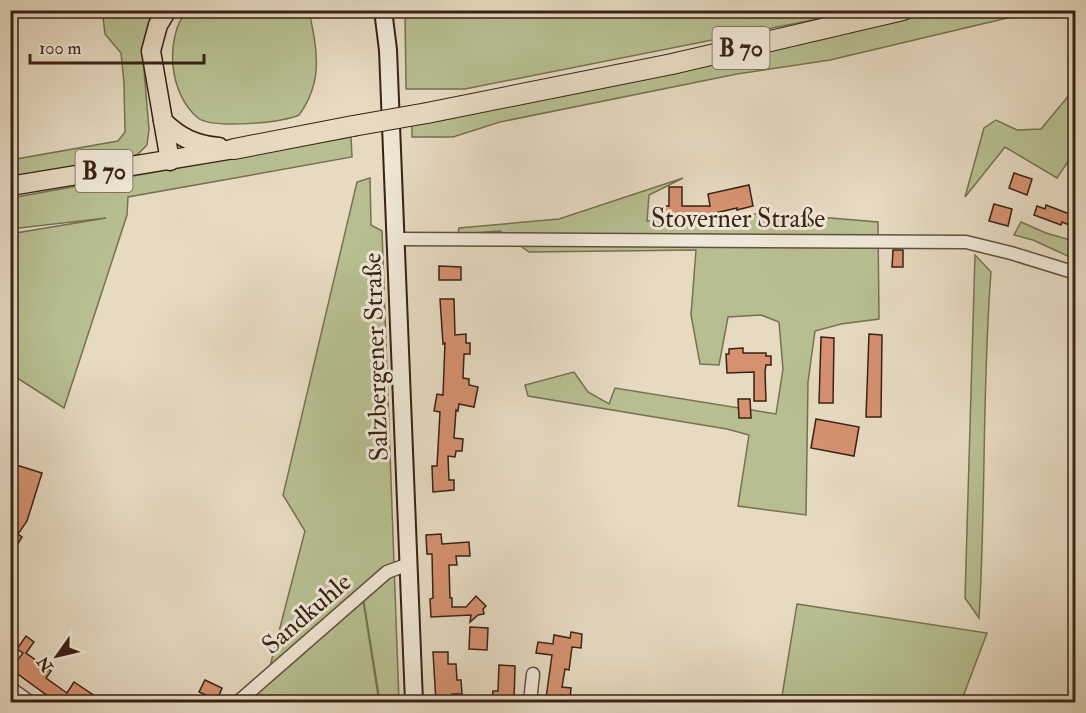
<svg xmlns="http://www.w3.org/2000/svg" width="1086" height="713" font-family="'IM FELL Double Pica',serif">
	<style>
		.green { fill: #b7bf91; stroke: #787053; stroke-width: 1.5 }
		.building { fill: #d59170; stroke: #392215; stroke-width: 1.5 }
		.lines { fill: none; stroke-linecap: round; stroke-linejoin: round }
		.minor-casing { stroke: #645040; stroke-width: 15 }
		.secondary-casing { stroke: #392215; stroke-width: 20 }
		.primary-casing { stroke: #392215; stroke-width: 21 }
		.trunk-casing { stroke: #392215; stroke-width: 22 }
		.minor { stroke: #efe7d7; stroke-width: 12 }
		.secondary { stroke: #efe7d7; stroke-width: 16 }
		.primary { stroke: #e6dac1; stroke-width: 18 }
		.trunk { stroke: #e6dac1; stroke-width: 20 }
		.trunk-bridge-casing { stroke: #392215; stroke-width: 22; stroke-linecap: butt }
		.trunk-bridge { stroke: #e6dac1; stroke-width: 20 }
		.labels { text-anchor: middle; stroke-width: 6; stroke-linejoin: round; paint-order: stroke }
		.shield { fill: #efe7d7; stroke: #705d4f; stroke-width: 1.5 }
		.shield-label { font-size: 24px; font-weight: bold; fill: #392215 }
		.street-label { font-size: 26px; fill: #392215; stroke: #efe7d7 }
	</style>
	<rect width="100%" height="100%" fill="#e6dac1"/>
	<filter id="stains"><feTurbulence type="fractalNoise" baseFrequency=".00333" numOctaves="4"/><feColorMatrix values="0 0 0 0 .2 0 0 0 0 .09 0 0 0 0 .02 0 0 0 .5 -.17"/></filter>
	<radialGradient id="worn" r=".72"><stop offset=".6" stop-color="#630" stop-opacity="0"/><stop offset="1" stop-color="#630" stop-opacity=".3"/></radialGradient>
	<g class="green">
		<path d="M187,10l122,1c8,38 15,70 -10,104 -16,8 -87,14 -101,3 -29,-24 -34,-79 -11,-108z"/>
		<path d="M122,11h36l-11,20 -4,28 6,70 -2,16 -9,9 -14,6 -113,20v-20l107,-19 7,-9 -1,-49 -3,-30 -16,-19 -2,-17z"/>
		<path d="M405,11h453l-393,78h-59z"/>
		<path d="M925,11h112l-207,49 -93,14 -237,48 -47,15h-41v-13l398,-84z"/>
		<path d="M1075,88v63l-18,27 -52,-31 -40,50 19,-69 12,-8 21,10 24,-1z"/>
		<path d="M351,137l1,20 -224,40 -1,18 -63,193 -53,-34 -1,-140 96,-16 -95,11v-31z"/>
		<path d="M370,178l1,47 11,6 17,471h-19l-18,-112 -93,80 36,-139 -22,-36 74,-313z"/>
		<path d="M683,178l-34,17 -2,26 124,-8 107,9 1,97 -38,5 -26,7 -7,51 -2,133 -68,-9 11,-71 -22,-6 -199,-33 -3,-11 49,-13 14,20 21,12 6,-16 161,26 7,-45 -4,-47 -18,-7 -33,2 -9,48 -19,-1 -9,-49 5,-65 -167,2 -29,-21 -42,3 1,-6 100,-9z"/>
		<path d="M1021,222l25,11 28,8 1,16 -3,1 -39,-18 -19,-5z"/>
		<path d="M975,255l16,17c-9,115 -5,231 -12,346l-14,-20z"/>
		<path d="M363,600l16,102h-133z"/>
		<path d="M797,604l190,29 -26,69h-180z"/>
	</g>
	<g class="building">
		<path d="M1014,173l18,6 -5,16 -18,-7z"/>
		<path d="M749,185l4,21 -16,4v-2l-39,9 -44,1v-12h15v-19h13v19h28l-2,-12z"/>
		<path d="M994,204l18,5 -4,17 -19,-5z"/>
		<path d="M1046,205l26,10 -3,10 -7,-3 -1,3 -27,-10 3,-9 8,3z"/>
		<path d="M893,250h10v17h-11z"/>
		<path d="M439,266l22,1v13h-22z"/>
		<path d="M440,299h14l1,36 11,-1v9h4v11h-6l-1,24 6,1v6l9,2 -4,20 -15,-3 -1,7 -2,-1 -2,28 9,1 -1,12h-6l-1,6 -7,-1 1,24h5v10l-21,2 -1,-26h5l3,-54 -6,-1 3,-17 6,1 2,-52 -2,1z"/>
		<path d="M869,334l13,1 -1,82h-15z"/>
		<path d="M821,337l13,1 -1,65h-14z"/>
		<path d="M743,348v5h23v3h5v9h-5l-1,7 1,29h-12v-29l-27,1 -1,-19h3v-5z"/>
		<path d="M738,399h12l1,19h-12z"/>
		<path d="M816,419l43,8 -5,29 -43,-8z"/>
		<path d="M10,463l32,10 -15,48 -9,13 4,3 -12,20z"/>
		<path d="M441,534l1,10 27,-2 1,14h-14l1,9h-8l1,33h2v9h14l10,-11 10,10 -3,3 1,5 -6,1 -8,7 1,-7 -40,2 -1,-18 3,-1 -1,-44h-5l-1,-19z"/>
		<path d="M470,627l18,1 -1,22 -18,-1z"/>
		<path d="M571,632l11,2 -1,14 -9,-1 -3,23 -4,-1 -3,18 9,1 -1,12 -1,2h-13v-3l-10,-1 6,-43 -16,-2 2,-11 15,2 1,-9 16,3z"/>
		<path d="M26,636l8,6 -8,11 25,18 -5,7 21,15 7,-11 30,20h-48l-45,-33 12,-16 -6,-4z"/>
		<path d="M433,652h15v12h8l1,16h4l1,14h-10v8h-16z"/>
		<path d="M499,665l16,1 -1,36h-22l1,-11h5z"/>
		<path d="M205,680l17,8 -5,12 -18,-8z"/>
	</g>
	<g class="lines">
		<g class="minor-casing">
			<g id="minor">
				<path d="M396,239l570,3 45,11 65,20"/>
				<path d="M10,688l20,14"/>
				<path d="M238,702l149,-130 22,-8"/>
				<path d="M530,702l3,-28"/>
			</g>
		</g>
		<g class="secondary-casing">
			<path id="secondary" d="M383,10l5,40 26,652"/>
		</g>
		<g class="primary-casing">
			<g id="primary">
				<path d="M167,10l-9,15 -7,26 19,110"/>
				<path d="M163,121c17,17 33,24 56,26"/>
				<path d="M10,186l224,-37"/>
			</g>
		</g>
		<g class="trunk-casing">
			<g id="trunk">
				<path d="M427,113l245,-49 231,-54"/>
				<path d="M234,149l119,-23"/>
			</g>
		</g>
		<use href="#minor" class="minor"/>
		<use href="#secondary" class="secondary"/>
		<use href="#primary" class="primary"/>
		<use href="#trunk" class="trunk"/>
		<g class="trunk-bridge-casing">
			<path id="trunk-bridge" d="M353,126l74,-13"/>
		</g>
		<use href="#trunk-bridge" class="trunk-bridge"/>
	</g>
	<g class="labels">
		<g class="shield">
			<rect x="712.5" y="27" width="57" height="42" rx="4.5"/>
			<rect x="75.5" y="150" width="57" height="42" rx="4.5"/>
		</g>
		<g class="shield-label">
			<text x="741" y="56">B 70</text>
			<text x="104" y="179">B 70</text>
		</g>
		<g class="street-label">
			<text x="738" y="227">Stoverner Straße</text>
			<text transform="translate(375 357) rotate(-92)" y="9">Salzbergener Straße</text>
			<text transform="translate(306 613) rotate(-41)" y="9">Sandkuhle</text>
		</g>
	</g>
	<rect width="1086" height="713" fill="none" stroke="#e6dac1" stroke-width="36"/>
	<rect x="12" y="12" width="1062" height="689" fill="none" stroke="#392215" stroke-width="3"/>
	<rect x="18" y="18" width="1050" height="677" fill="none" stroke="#392215" stroke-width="1.5"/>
	<g transform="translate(57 656) rotate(236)" stroke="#efe7d7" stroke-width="4.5" paint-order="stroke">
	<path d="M0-4.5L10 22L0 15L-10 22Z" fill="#392215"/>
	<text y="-9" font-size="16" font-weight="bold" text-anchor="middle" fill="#392215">N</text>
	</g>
	<path d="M30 54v9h174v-9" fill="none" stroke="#392215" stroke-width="3"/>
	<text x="39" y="54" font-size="18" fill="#392215" stroke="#efe7d7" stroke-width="4.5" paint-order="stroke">100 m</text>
	<rect width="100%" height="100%" filter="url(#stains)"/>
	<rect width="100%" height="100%" fill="url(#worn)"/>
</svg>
